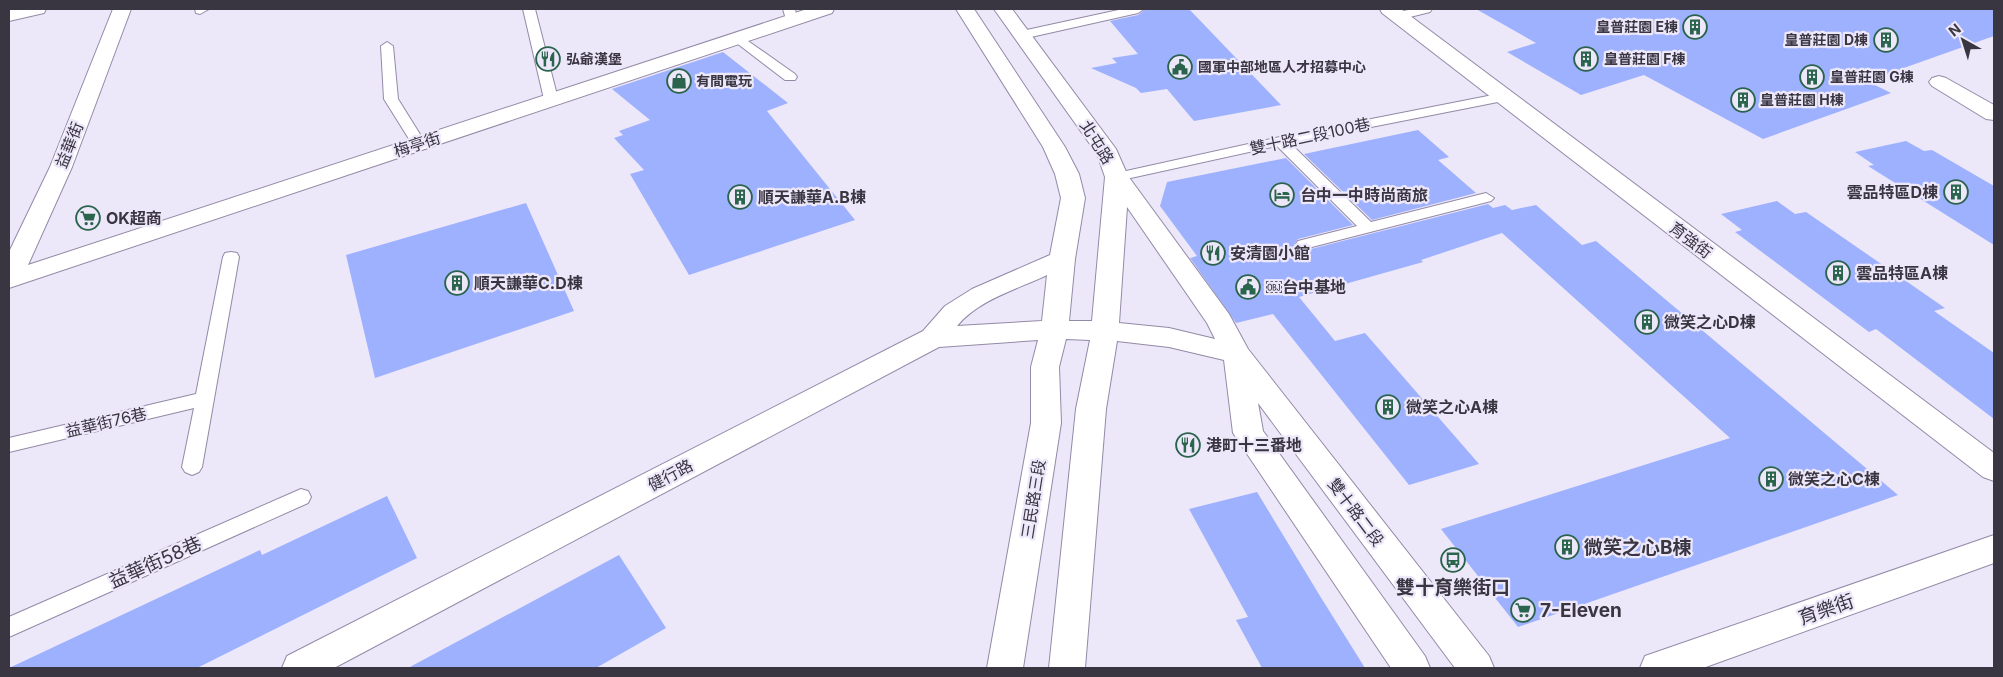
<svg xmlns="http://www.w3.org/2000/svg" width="2003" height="677" font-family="Inter,'Noto Sans TC',sans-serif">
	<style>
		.building { fill: #9eb1fe }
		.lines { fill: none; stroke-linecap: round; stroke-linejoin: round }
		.lane-casing { stroke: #938aa6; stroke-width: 2 }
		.street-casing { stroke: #938aa6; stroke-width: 2 }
		.secondary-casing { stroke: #938aa6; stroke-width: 2 }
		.lane { fill: #fff; fill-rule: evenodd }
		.street { fill: #fff; fill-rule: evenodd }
		.secondary { fill: #fff; fill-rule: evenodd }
		.labels { text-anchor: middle; stroke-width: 4.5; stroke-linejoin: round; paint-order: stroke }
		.far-poi-label { font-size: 14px; font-weight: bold; fill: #393541; stroke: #ede7fa; text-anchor: start }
		.street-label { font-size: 16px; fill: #393541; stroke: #ede7fa }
		.poi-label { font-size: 16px; font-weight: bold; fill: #393541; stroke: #ede7fa; text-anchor: start }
		.near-poi-label { font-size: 19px; font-weight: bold; fill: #393541; stroke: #ede7fa; text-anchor: start }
		.near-street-label { font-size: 19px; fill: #393541; stroke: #ede7fa }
	</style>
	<rect width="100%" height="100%" fill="#ede7fa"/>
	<g class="building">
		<path d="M1146,9h43l92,96 -87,16 -27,-32 -26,4 -5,-5 -45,-20 26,-5 -5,-5 26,-4 -28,-33 28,-6z"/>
		<path d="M1476,9h518v27l-127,45 24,12 -128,46 -119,-64 -63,20 -74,-43 29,-9z"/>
		<path d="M723,52l65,51 -21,8 88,109 -166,55 -59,-101 14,-4 -30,-32 9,-3 -4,-4 31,-11 -38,-31z"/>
		<path d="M1418,130l31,27 -11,3 38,33 -104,27 -68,-66z"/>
		<path d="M1906,141l18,10 8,-1 62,36v59l-126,-79 6,-1 -19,-13z"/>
		<path d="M1286,158l67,67 -55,14 -4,6 9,6 185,-47 5,4 12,-3 7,5 24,-5 46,40 14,-4 302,254 -380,132 -77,-98 289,-91 -228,-205 -81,27 2,2 -124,35 36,44 30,-8 114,131 -70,21 -136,-171 -37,9 -46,-65 7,-2 -37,-50 7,-24z"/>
		<path d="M1777,201l18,13 11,-2 139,96 -11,3 60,42v66l-118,-90 -7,3 -134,-100 7,-2 -21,-16z"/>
		<path d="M526,203l48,108 -199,67 -29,-123z"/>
		<path d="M1257,492l63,104 45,72h-103l-26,-48 12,-3 -59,-108z"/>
		<path d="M387,496l30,62 -220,110h-188l251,-118 2,5z"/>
		<path d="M619,555l47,73 -70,40h-188z"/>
	</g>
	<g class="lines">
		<g class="lane-casing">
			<g id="lane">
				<path d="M195,9h14l-9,5 -4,-1z"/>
				<path d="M523,9h12l23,90 -2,3h-10l-2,-3z"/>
				<path d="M783,9h12l2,11 -2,3h-8z"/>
				<path d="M1123,9h21l-6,4 -116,26 -6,-4 6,-4z"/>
				<path d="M1413,9h19l-2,3 -32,8 -6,-4 2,-3z"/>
				<path d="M738,34l57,40 2,3 -2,3h-10l-51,-39 -2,-3z"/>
				<path d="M387,42l6,4 5,53 28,45 -2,3h-10l-30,-48 -3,-53z"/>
				<path d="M1503,93l7,4 -2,3 -218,43 81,79 115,-29 8,5 -3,3 -187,48 -6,-2 -2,-3 2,-3 59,-15 -80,-80 -160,35 -7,-4 7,-4 163,-36z"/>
				<path d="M231,252l6,1 2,4 -37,210 -3,5 -7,3 -7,-3 -3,-5 12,-59 -185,44v-14l187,-44 27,-137 2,-4z"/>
				<path d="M301,489l7,2 3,6 -3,6 -299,134v-20z"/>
			</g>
		</g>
		<g class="street-casing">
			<g id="street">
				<path d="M9,9h37l-2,4 -35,8z"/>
				<path d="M113,9h18l-59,158 -44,98 779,-256h27l-2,4 -823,275v-36l41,-85z"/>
				<path d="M1380,9h21l593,444v28l-11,-4 -601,-464z"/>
				<path d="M1939,76l7,2 48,27v15l-8,-1 -54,-33 -3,-4 3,-4z"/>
				<path d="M1994,535v28l-291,105h-63l5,-12z"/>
			</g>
		</g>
		<g class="secondary-casing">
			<path id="secondary" d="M956,9h18l91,138 14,27 6,24 -10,61 -6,62h23l13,-144 -8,-23 -103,-145h18l104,140 12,27 101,138 19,35 241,307 5,12h-39l-197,-265 5,28 162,225 5,12h-39l-158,-235 -9,-73 -55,-13 -52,-6 -11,68 -21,259h-36l27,-259 14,-69 -24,-1 -7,28 2,56 -38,245h-36l44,-245v-56l7,-27 -99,7 -605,321h-52l5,-12 636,-325 22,-25 27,-17 78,-34 11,-57 -6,-24 -12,-27zM1127,207l80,116 8,16 -46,-11 -50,-5zM1047,275l-5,46 -85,5c21,-26 61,-37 90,-51z"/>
		</g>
		<use href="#lane" class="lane"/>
		<use href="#street" class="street"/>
		<use href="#secondary" class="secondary"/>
	</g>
	<defs>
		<g id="building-ring" transform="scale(1.25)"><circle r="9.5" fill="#ede7fa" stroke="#2b644c" stroke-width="1.5"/><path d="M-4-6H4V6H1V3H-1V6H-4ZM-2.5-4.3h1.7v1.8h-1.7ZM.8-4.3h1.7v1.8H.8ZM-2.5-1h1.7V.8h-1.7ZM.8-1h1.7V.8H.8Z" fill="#2b644c"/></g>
		<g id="restaurant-ring" transform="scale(1.25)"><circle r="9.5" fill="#ede7fa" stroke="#2b644c" stroke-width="1.5"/><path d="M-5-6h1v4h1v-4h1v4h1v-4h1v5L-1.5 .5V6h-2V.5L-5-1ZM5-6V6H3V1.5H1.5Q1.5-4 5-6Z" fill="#2b644c"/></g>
		<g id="civic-ring" transform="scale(1.25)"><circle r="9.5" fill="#ede7fa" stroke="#2b644c" stroke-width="1.5"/><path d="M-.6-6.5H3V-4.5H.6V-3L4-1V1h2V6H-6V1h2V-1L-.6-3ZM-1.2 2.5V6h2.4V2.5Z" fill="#2b644c"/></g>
		<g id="shop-ring" transform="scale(1.25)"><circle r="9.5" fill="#ede7fa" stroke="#2b644c" stroke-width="1.5"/><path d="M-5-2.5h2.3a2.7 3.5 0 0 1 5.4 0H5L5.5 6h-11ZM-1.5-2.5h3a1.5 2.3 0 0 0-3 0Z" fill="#2b644c"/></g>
		<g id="hotel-ring" transform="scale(1.25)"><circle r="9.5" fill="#ede7fa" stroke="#2b644c" stroke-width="1.5"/><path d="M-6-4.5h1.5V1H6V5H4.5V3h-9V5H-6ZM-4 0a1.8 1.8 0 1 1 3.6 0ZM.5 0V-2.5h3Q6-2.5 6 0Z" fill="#2b644c"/></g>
		<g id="supermarket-ring" transform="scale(1.25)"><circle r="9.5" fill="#ede7fa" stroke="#2b644c" stroke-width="1.5"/><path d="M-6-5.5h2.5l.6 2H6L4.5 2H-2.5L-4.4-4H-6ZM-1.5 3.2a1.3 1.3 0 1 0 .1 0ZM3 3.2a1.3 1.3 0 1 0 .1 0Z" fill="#2b644c"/></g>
		<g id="bus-ring" transform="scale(1.25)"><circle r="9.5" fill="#ede7fa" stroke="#2b644c" stroke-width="1.5"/><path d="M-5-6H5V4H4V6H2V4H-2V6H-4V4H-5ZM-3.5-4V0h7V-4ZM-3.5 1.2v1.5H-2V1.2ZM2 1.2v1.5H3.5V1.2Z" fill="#2b644c"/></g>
	</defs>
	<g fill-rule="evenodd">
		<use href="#building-ring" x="1695" y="27"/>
		<use href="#building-ring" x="1886" y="40"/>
		<use href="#restaurant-ring" x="548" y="59"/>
		<use href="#building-ring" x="1586" y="59"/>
		<use href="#civic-ring" x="1180" y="67"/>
		<use href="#building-ring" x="1812" y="77"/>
		<use href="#shop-ring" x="679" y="81"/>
		<use href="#building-ring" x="1743" y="100"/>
		<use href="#building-ring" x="1956" y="192"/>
		<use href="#hotel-ring" x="1282" y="195"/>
		<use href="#building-ring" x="740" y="197"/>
		<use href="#supermarket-ring" x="88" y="218"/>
		<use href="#restaurant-ring" x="1213" y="253"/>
		<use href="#building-ring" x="1838" y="273"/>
		<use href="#building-ring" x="457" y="283"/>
		<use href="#civic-ring" x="1248" y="287"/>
		<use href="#building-ring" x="1647" y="322"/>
		<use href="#building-ring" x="1388" y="407"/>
		<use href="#restaurant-ring" x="1188" y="445"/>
		<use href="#building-ring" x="1771" y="479"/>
		<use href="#building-ring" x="1567" y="547"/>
		<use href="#bus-ring" x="1453" y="560"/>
		<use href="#supermarket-ring" x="1523" y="610"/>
	</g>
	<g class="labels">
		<g class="far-poi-label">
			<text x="1678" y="32" text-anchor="end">皇普莊園 E棟</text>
			<text x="1868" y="45" text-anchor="end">皇普莊園 D棟</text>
			<text x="566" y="64">弘爺漢堡</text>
			<text x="1604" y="64">皇普莊園 F棟</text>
			<text x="1198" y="72">國軍中部地區人才招募中心</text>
			<text x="1830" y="82">皇普莊園 G棟</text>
			<text x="696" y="86">有間電玩</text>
			<text x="1760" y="105">皇普莊園 H棟</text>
		</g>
		<g class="street-label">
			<text transform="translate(1310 136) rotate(-12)" y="6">雙十路二段100巷</text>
			<text transform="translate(1097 142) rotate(58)" y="6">北屯路</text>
			<text transform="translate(417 144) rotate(-18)" y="6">梅亭街</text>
			<text transform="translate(69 145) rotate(-68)" y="6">益華街</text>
			<text transform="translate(1691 240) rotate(37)" y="6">育強街</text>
			<text transform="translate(106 422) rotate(-13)" y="6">益華街76巷</text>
			<text transform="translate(670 475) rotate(-28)" y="6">健行路</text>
			<text transform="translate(1033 499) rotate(-81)" y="6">三民路三段</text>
			<text transform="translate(1356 512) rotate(53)" y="6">雙十路二段</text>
		</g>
		<g class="poi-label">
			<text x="1938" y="198" text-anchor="end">雲品特區D棟</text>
			<text x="1300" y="201">台中一中時尚商旅</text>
			<text x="758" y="203">順天謙華A.B棟</text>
			<text x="106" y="224">OK超商</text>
			<text x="1230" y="259">安清園小館</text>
			<text x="1856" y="279">雲品特區A棟</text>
			<text x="474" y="289">順天謙華C.D棟</text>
			<text x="1266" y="293">￼台中基地</text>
			<text x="1664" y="328">微笑之心D棟</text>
			<text x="1406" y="413">微笑之心A棟</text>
			<text x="1206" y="451">港町十三番地</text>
			<text x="1788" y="485">微笑之心C棟</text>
		</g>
		<g class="near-poi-label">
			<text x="1584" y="554">微笑之心B棟</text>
			<text x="1453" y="594" text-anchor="middle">雙十育樂街口</text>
			<text x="1540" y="617">7-Eleven</text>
		</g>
		<g class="near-street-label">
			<text transform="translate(155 562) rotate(-24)" y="7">益華街58巷</text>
			<text transform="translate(1826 609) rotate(-19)" y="7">育樂街</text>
		</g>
	</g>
	<rect width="2003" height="677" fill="none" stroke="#393541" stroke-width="20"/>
	<g transform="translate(1963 40) rotate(321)" stroke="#ede7fa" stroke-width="4" paint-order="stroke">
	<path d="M0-4L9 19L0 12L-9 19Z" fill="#393541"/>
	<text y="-8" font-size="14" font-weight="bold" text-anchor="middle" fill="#393541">N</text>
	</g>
</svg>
